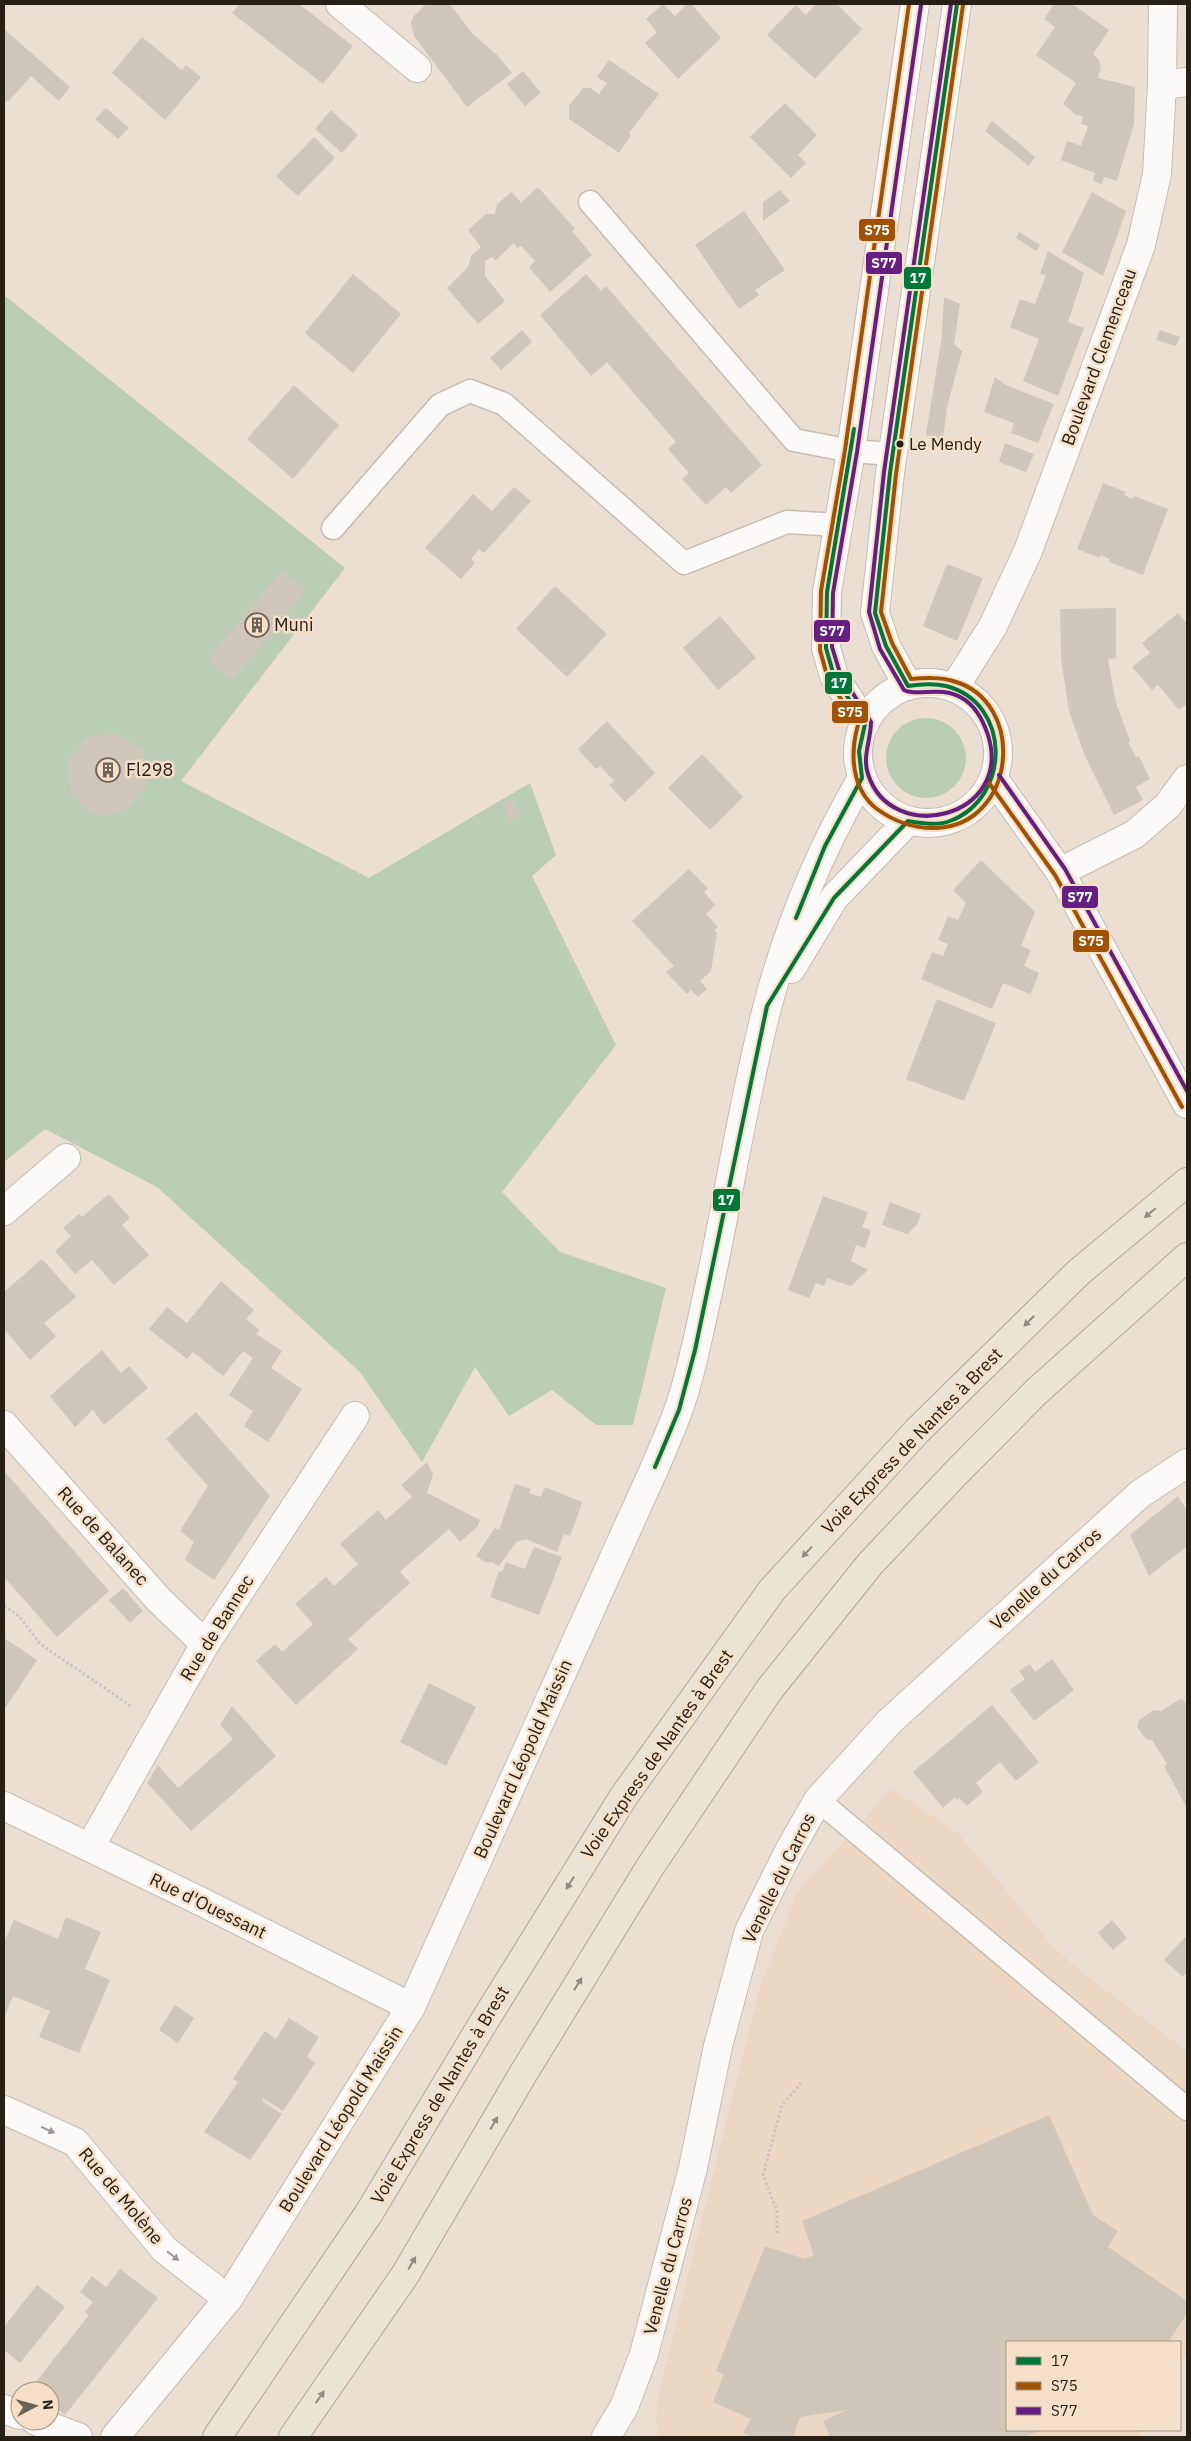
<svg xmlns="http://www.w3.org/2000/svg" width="1191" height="2441" font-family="'IBM Plex Sans',sans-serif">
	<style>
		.built { fill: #ecd8c2 }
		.green { fill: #bccdb7 }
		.building { fill: #cfc6bc }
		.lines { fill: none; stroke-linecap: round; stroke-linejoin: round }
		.service-casing { stroke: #c6bdb2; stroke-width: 25 }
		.minor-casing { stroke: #c6bdb2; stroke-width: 30 }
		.tertiary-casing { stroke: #c6bdb2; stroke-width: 30 }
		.trunk-casing { stroke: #b2a892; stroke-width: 30 }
		.path { stroke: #c8c4c0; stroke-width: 3; stroke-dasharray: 2.5 2.5; stroke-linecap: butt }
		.service { stroke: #fcfaf8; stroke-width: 22 }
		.minor { stroke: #fcfaf8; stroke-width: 28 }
		.tertiary { stroke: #fcfaf8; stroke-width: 28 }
		.trunk { stroke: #e9e4d6; stroke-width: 28 }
		.bus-1-casing { stroke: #f5e0c7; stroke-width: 8 }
		.bus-2-casing { stroke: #f5e0c7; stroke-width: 8 }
		.bus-3-casing { stroke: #f5e0c7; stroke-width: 8 }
		.bus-1 { stroke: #007738; stroke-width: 4 }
		.bus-2 { stroke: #a25100; stroke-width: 4 }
		.bus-3 { stroke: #651f82; stroke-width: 4 }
		.oneway { fill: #928c80 }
		.oneway2 { fill: #9c9892 }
		.bus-dot { fill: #272016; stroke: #f5e0c7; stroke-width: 2 }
		.labels { text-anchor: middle; stroke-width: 5; stroke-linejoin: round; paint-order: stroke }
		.bus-label { font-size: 17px; fill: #272016; stroke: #f5e0c7; text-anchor: start }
		.street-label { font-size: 18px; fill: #272016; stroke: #f5e0c7 }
		.poi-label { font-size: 18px; fill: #272016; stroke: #f5e0c7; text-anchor: start }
		.line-badge { stroke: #f5e0c7; stroke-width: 2 }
		.badge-label { font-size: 14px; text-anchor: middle; font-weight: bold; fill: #fff }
	</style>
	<rect width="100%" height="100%" fill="#eadfd2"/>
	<path class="built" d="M891,1789l67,44 92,110 31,29 106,79v303l-7,13v-25h-173v88h136l-4,7h-481l-2,-21 3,-26 100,-401 38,-96z"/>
	<g class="green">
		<path d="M4,295l341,273 -164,213 188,97 161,-95 26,72 -24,21 84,169 -114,147 58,60 106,36 -33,137h-37l-44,-35 -43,26 -34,-49 -53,95 -62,-90 -203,-185 -112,-58 -41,33z"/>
		<circle cx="926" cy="758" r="40"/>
	</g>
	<g class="building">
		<path d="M239,4h60l54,42 -30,38 -91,-71z"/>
		<path d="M426,4h21l4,2 22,28 25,22 14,17 -45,34 -53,-71 -3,-13 2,-6z"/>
		<path d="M663,4l12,12 12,-12h4l30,34 -43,41 -33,-36 12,-11 -11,-13z"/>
		<path d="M816,4h21l25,25 -47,50 -48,-44 29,-30 10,10z"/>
		<path d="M1054,4h18l37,26 -16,24 6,6 2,7 -3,11 37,9 -1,37 -17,57 -13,-4 -2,7 -9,-3 2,-8 -34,-13 6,-19 14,5 7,-20 -7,-2 2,-8 -7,-1 -13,-11 13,-21 -40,-28 19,-28 -11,-8z"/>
		<path d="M4,29l66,58 -11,14 -28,-25 -23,26 -4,-3z"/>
		<path d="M142,37l40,33 4,-5 15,12 -36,43 -53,-47z"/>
		<path d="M609,60l50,34 -30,39 2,2 -12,18 -50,-34v-13l14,-18h7l9,6 8,-11 -10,-6z"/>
		<path d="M523,71l18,22 -16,13 -18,-22z"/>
		<path d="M785,103l32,32 -19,20 8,8 -15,15 -41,-41z"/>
		<path d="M106,108l23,20 -11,11 -23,-20z"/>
		<path d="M331,110l27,25 -16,18 -27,-24z"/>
		<path d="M992,121l43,36 -6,9 -44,-35z"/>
		<path d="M314,137l21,21 -37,38 -22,-20z"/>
		<path d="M538,187l37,42 -3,2 20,24 -42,37 -21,-25 6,-6 -14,-15 -4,2 -3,-5 -19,18 -3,-4 -7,4v15l20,25 -27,23 -31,-36 21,-21 3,-11 10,-9 -13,-17 18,-16h9l2,-10 15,-12 9,11z"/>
		<path d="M780,190l10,11 -27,20v-19z"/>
		<path d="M1092,192l34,19 -23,65 -41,-24z"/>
		<path d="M744,211l41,59 -30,20 4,5 -20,14 -44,-64z"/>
		<path d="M1019,232l21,13 -4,6 -20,-13z"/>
		<path d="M1048,251l36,22 -16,49 16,6 -26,68 -35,-15 16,-42 -29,-12 10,-28 15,5 11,-29 -6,-1z"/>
		<path d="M353,274l48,40 -48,59 -48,-40z"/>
		<path d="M586,274l15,17 5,-5 156,179 -31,28 -5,-6 -20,18 -24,-26 7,-6 -21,-24 8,-7 -69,-80 -16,14 -51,-61z"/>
		<path d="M944,297l16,7 -6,40 8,7 -15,56 -4,32 -17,-4 16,-100z"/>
		<path d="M522,330l10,12 -31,28 -11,-12z"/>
		<path d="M1160,330l20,7 -4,9 -20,-6z"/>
		<path d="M995,377l11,8 48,19 -16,39 -27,-10 3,-10 -30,-11z"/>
		<path d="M294,385l45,40 -46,54 -46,-40z"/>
		<path d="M1005,443l29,11 -8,18 -27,-10z"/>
		<path d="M1103,483l23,9 -2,3 9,4 1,-3 34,13 -25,66 -34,-13 1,-3 -9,-4 -1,3 -23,-9z"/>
		<path d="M514,487l17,14 -47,52 -5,-4 -8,10 4,4 -14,16 -36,-31 48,-54 19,17z"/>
		<path d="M947,564l36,14 -26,63 -34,-15z"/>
		<path d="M282,571l24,20 -74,89 -24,-20z"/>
		<path d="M555,586l52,48 -40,43 -51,-48z"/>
		<path d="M1116,608v50l-8,1 5,29 4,18 13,35 -2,1 8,15 3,-1 11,23 -14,8 7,13 -29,15 -29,-59 -16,-45 -8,-53 -1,-49z"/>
		<path d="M1178,613l7,9 2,-2v83l-8,7 -21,-25 -6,5 -20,-23 18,-14 -8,-10z"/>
		<path d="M720,616l36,42 -38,32 -35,-42z"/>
		<path d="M607,721l48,52 -30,29 -16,-17 5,-4 -14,-15 -4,3 -18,-20z"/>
		<path d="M117,734l26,16 6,30 -21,29 -31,8 -25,-22 -4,-34 19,-24z"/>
		<path d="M702,754l41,43 -33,33 -42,-42z"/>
		<path d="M512,799l9,16 -10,5 -9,-15z"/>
		<path d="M981,860l54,52 -14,34 10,4 -7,16 15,7 -3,8 -6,13 -27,-11 -11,26 -71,-30 11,-27 11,4 5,-12 -10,-4 10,-24 10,4 8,-17 -13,-13z"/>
		<path d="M689,869l19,20 -4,3 11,13 -9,9 12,13 -4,3 3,3 -6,38 -11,10 7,8 -9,8 -7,-7 -4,4 -21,-22 8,-6 -42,-45z"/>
		<path d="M937,999l59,24 -32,78 -58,-22z"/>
		<path d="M109,1194l21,24 -8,7 27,30 -35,30 -22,-25 -17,14 -20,-23 16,-15 -8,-8 16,-14 3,3z"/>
		<path d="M823,1196l45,16 -6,15 9,3 -6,18 -9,-3 -5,16 17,9 -17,16 -24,-8 -3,8 -8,-3 -7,15 -21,-8z"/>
		<path d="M890,1202l31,12 -4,11 -10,9 -25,-9z"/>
		<path d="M42,1259l34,38 -32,26 12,13 -26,24 -26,-31v-37z"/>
		<path d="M221,1281l33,29 -8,9 14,11 -4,4 26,17 -11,17 31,21 -34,53 -24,-16 9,-15 -24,-16 24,-37 -10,-7 -20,25 -30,-24 -6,7 -38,-30 18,-22 20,16z"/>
		<path d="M102,1350l19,23 8,-7 19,22 -44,37 -11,-15 -18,17 -25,-31z"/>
		<path d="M196,1412l74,84 -56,84 -29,-20 9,-18 -14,-11 28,-45 -42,-47z"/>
		<path d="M427,1462l6,12 -6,19 53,27 -2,6 -18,16 -11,-13 -49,43 10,11 -62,56 10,10 -62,56 -40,-44 19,-17 7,8 31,-28 -18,-20 31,-27 8,9 24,-22 -18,-20 38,-34 8,10 26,-23 -11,-12z"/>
		<path d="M4,1471l105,120 -52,46 -53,-60z"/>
		<path d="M515,1484l16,5 -2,4 12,4 4,-10 37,15 -2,7 -10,27 -6,-2 -7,18 -31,-13 -10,3 -17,24 -8,-4 -4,1 -11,-7 19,-28 4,2z"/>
		<path d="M1178,1496l9,15v35l-38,30 -19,-41z"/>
		<path d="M534,1547l28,10 -23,58 -49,-18 9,-26 3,1 4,-10 19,7z"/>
		<path d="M123,1588l20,23 -13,12 -21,-23z"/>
		<path d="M4,1638l33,22 -33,50z"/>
		<path d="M1052,1659l22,31 -40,31 -24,-31 15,-11 -6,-8 11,-7 5,8z"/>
		<path d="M429,1683l47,24 -30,59 -46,-24z"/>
		<path d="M1182,1698l5,8v102l-23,-42 3,-2 -15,-24 -6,-1 -9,-12 2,-7 15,-10 7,1z"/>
		<path d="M992,1705l47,57 -23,19 -16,-19 -24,21 7,9 -16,14 -8,-8 -2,2 -2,-3 -12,11 -30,-36z"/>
		<path d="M232,1706l44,50 -85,75 -44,-48 11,-18 20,23 55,-49 -13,-14z"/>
		<path d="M66,1917l35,15 -16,37 25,11 -31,73 -40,-16 11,-26 -37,-15 -9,22v-76l10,-22 44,19z"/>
		<path d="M1112,1920l15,18 -14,12 -15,-17z"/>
		<path d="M1186,1936l1,36 -4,5 -19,-17z"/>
		<path d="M175,2005l19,13 -16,25 -19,-13z"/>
		<path d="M289,2018l30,19 -12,20 8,6 -32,48 -20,-13 -1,3 20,13 -32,46 -46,-28 34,-50 -5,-3 32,-48 11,8z"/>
		<path d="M1049,2115l44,100 25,16 -10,16 79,54v13l-19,28h-161v88h35l-17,7h-195l-7,-16 24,-11 -47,7 -7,20h-39l-11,-4 8,-14 -38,-17 11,-28 -8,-3 49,-125 40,13 9,-4 -12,-34z"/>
		<path d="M120,2269l38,29 -93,117 -15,-12v-12h-16l-3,-3 58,-73 -4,-3 8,-10 -13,-10 12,-16 14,11z"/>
		<path d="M37,2285l28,22 -45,56 -16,-13v-23z"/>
	</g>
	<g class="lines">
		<g class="service-casing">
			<g id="service">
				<path d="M590,202l204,238 57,11 42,3"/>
				<path d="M333,528l107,-123 30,-14 34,13 180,159 103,-41 52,3"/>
				<path d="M818,1800l369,309"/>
			</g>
		</g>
		<g class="minor-casing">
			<g id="minor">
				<path d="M340,4l77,64"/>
				<path d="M1162,85l25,-3"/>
				<path d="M954,688l39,-62 35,-75 113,-306 16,-71 5,-89 1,-81"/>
				<path d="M1060,872l75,-38 33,-29 19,-26"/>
				<path d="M791,969l43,-71 74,-77"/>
				<path d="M4,1211l62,-53"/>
				<path d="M4,1425l155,175 46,44"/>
				<path d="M4,1806l196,95 211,106"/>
				<path d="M90,1847l115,-203 150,-228"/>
				<path d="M4,2110l71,32 90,108 63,49"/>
				<path d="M4,2409l16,6"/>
				<path d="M36,2421l42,16"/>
				<path d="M115,2437l113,-138 183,-292 244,-540c8,-19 16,-37 23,-56 13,-36 20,-74 28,-110 22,-98 36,-197 61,-293 21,-81 53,-158 95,-230"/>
				<path d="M606,2437l18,-30 20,-53 49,-186 25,-122 31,-115 40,-80 29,-51 72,-79 250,-227 47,-31"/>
			</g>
		</g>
		<g class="tertiary-casing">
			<g id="tertiary">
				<circle cx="928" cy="753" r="70"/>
				<path d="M908,686l-22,-40 -11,-33 15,-140 67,-469"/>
				<path d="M865,724l-31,-48 -8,-28 1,-56 24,-141 64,-447"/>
				<path d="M994,779l66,93 127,232"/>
			</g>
		</g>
		<g class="trunk-casing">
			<g id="trunk">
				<path d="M217,2437l152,-224 116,-193 139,-224 148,-206 145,-159 162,-159 108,-90"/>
				<path d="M293,2437l112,-162 118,-201 127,-207 119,-177 101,-126 84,-89 82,-83 151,-135"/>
			</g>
		</g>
		<g class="path">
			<path d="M4,1606l15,10 21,28 91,62"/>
			<path d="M777,2233v-22l-14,-36 19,-70 19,-22"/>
		</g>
		<use href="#service" class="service"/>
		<use href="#minor" class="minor"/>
		<use href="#tertiary" class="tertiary"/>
		<use href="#trunk" class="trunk"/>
		<g class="bus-1-casing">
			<g id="bus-1">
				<path d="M796,918l29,-72 37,-68 -3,-27 6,-27 -31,-48 -8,-28 1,-56 27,-163"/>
				<path d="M655,1467l24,-57 16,-60 72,-344 67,-108 74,-77c13,2 29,5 42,0 61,-23 62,-118 -4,-135 -13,-3 -25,-2 -38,0l-22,-40 -11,-33 15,-140 67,-469"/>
			</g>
		</g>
		<g class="bus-2-casing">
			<g id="bus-2">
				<path d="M909,4l-64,446 -24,141 -1,59 8,29 30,46c-8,28 -7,64 19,84 18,13 37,20 60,19 80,-4 90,-127 16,-147 -13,-4 -28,-3 -42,-2l-19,-36 -11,-31 15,-138 67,-469"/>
				<path d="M989,783l66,92 127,232"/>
			</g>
		</g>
		<g class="bus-3-casing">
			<g id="bus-3">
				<path d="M921,5l-64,447 -24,141 -1,54 8,26 31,49c0,18 -9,34 -3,52 23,73 146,44 120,-39 -5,-15 -12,-29 -26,-37 -21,-13 -45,-1 -58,-8l-24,-41 -11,-37 15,-140 67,-468"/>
				<path d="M999,775l66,94 122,222"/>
			</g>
		</g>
		<use href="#bus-1" class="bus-1"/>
		<use href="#bus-2" class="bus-2"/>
		<use href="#bus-3" class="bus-3"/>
	</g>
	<defs><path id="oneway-solid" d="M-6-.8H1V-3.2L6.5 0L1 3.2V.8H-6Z" transform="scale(1.25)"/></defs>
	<g class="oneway">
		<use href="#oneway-solid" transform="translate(1150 1213) rotate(140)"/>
		<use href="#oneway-solid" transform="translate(1029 1321) rotate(135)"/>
		<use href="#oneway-solid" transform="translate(807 1552) rotate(132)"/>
		<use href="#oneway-solid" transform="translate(570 1883) rotate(122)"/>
		<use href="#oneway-solid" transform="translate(578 1984) rotate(-58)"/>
		<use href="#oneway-solid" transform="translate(494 2123) rotate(-60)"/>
		<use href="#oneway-solid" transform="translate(412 2263) rotate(-60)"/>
		<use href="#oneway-solid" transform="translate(320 2397) rotate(-55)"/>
	</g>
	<g class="oneway2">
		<use href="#oneway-solid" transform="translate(48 2130) rotate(24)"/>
		<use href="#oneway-solid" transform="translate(173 2256) rotate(38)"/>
	</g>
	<defs>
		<g id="building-ring" transform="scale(1.25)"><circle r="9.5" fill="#f5e0c7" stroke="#6b6358" stroke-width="1.5"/><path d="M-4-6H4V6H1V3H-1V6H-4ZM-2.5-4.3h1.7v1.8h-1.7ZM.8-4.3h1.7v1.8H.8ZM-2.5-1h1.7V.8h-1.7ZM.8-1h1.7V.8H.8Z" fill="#6b6358"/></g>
	</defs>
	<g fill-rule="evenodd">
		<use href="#building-ring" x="257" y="625"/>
		<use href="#building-ring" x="108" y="770"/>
	</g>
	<circle class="bus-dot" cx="900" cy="444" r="4.5"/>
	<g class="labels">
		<g class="bus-label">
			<text x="909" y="450">Le Mendy</text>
		</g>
		<g class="street-label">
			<text transform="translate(1099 357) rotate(-70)" y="6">Boulevard Clemenceau</text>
			<text transform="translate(912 1441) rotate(-46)" y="6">Voie Express de Nantes à Brest</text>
			<text transform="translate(103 1536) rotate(48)" y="6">Rue de Balanec</text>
			<text transform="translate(1046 1579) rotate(-42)" y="6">Venelle du Carros</text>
			<text transform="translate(217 1628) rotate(-58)" y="6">Rue de Bannec</text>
			<text transform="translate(657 1754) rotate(-55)" y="6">Voie Express de Nantes à Brest</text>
			<text transform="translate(523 1759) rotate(-66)" y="6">Boulevard Léopold Maissin</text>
			<text transform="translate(779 1878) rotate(-64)" y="6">Venelle du Carros</text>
			<text transform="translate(208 1906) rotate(26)" y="6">Rue d'Ouessant</text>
			<text transform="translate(440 2095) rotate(-59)" y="6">Voie Express de Nantes à Brest</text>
			<text transform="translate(341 2119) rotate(-58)" y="6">Boulevard Léopold Maissin</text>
			<text transform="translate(121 2196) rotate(50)" y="6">Rue de Molène</text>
			<text transform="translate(668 2266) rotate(-75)" y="6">Venelle du Carros</text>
		</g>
		<g class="poi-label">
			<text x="274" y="631">Muni</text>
			<text x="126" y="776">Fl298</text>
		</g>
	</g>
	<g class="line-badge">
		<rect x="858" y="218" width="38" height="24" rx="5" fill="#a25100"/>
		<rect x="865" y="251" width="38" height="24" rx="5" fill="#651f82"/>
		<rect x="903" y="266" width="29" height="24" rx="5" fill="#007738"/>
		<rect x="813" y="619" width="38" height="24" rx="5" fill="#651f82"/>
		<rect x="824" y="671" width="29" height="24" rx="5" fill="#007738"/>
		<rect x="831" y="700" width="38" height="24" rx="5" fill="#a25100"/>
		<rect x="1061" y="885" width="38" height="24" rx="5" fill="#651f82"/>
		<rect x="1072" y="929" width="38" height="24" rx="5" fill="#a25100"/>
		<rect x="712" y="1188" width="29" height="24" rx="5" fill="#007738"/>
	</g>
	<g class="badge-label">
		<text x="877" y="235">S75</text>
		<text x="884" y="268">S77</text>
		<text x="918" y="283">17</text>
		<text x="832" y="636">S77</text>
		<text x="839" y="688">17</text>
		<text x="850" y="717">S75</text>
		<text x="1080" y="902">S77</text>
		<text x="1091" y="946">S75</text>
		<text x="726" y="1205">17</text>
	</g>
	<rect width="1191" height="2441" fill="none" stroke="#272016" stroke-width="10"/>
	<rect x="1006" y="2341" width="175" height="90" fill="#f5e0c7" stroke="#a39380"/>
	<rect x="1016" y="2357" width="25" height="8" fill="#007738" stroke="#a39380"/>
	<text x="1051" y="2366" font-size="15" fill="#272016">17</text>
	<rect x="1016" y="2382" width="25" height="8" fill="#a25100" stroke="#a39380"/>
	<text x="1051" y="2391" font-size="15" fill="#272016">S75</text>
	<rect x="1016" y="2407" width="25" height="8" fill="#651f82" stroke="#a39380"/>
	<text x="1051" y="2416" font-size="15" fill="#272016">S77</text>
	<g transform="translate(35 2406) rotate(84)"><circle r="24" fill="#f5e0c7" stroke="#a39380"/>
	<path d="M0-4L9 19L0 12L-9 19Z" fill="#6b6358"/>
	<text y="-8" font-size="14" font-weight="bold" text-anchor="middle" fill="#272016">N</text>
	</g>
</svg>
